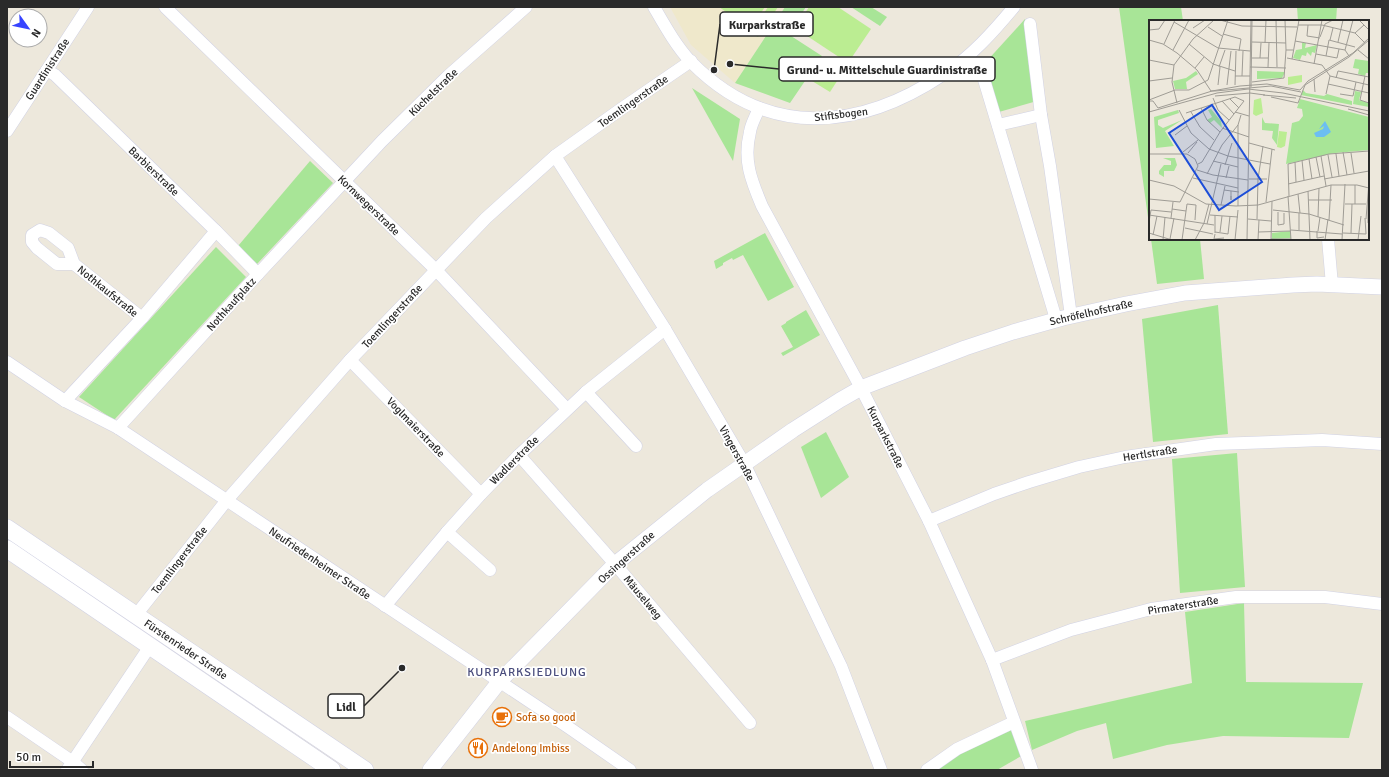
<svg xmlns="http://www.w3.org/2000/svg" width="1389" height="777" font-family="Signika,sans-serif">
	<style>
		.education { fill: #efe8cb }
		.green { fill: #a8e597 }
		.pitch { fill: #bbed92 }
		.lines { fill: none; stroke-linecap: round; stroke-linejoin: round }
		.minor-casing { stroke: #d1d2e4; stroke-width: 13 }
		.tertiary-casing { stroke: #d1d2e4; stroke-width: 16 }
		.secondary-casing { stroke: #d1d2e4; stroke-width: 18 }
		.minor { stroke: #fff; stroke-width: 12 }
		.tertiary { stroke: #fff; stroke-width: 15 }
		.secondary { stroke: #fff; stroke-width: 17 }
		.labels { text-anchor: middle; stroke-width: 3.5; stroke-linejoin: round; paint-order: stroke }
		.street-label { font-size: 11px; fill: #2a2a2a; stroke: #fff }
		.food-label { font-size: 11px; fill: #c56008; stroke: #fff; text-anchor: start }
		.neighbourhood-label { font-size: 12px; letter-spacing: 1px; fill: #494c7c; stroke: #fff }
		.inset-road { fill: none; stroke: #9f9c95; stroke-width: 1 }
		.view { fill: #1d4ed8; fill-opacity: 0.15; stroke: #1d4ed8; stroke-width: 2 }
		.inset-edge { fill: none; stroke: #2a2a2a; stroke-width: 2 }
		.leader { fill: none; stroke: #2a2a2a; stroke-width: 1.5 }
		.callout-dot { fill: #2a2a2a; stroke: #fff; stroke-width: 1.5 }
		.callout { fill: #fff; stroke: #2a2a2a; stroke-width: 1.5 }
		.callout-label { font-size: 12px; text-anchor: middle; font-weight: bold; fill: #2a2a2a }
	</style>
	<rect width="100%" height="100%" fill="#ede8dc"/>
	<path class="education" d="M670,7h115l-50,76 -44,-38z"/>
	<g class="green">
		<path d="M785,7h21l-18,27 34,22 -32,47 -55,-20z"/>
		<path d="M851,7h20l16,10 -7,9z"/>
		<path d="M1119,7h62l2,14h-33v211z"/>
		<path d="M1297,7h40l-1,14h-38z"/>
		<path d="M1025,19l12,82 -38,11 -14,-49z"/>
		<path d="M692,88l48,31 -7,42z"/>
		<path d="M310,161l23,22 -76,81 -19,-18z"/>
		<path d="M765,233l29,54 -26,14 -25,-46 -10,5 -1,-2 -9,5v2l-7,4 -2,-8z"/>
		<path d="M1151,239h49l4,40 -47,5z"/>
		<path d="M216,247l30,30 -132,143 -35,-23z"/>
		<path d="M1218,305l10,129 -75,8 -11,-123z"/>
		<path d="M806,310l14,25 -37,21 -2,-3 12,-6 -12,-21 5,-3v-1z"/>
		<path d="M826,432l23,45 -28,21 -20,-51z"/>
		<path d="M1237,453l8,134 -65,6 -8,-134z"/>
		<path d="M1244,603l2,79 117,1 -14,55 -126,-2 -56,9 -54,14 -7,-36 -29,8 -45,19 -7,-29 167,-38 -7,-71z"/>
		<path d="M1008,729l5,1 10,25 -26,15h-63l24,-16z"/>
	</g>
	<g class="pitch">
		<path d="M719,7h46l-15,21z"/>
		<path d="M768,7h10l-20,30 -7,-4z"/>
		<path d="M809,7h29l33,22 -23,34 -53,-35z"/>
		<path d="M823,64l18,11 -11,17 -18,-11z"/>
	</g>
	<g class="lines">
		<g class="minor-casing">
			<g id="minor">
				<path d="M165,7l271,263 131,139"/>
				<path d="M654,7c11,19 22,39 37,55 76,77 168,69 253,12 27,-17 50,-43 70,-67"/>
				<path d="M1030,24l11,91 9,51 21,150"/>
				<path d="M47,70l8,5 161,156 42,43"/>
				<path d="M982,73l74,246"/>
				<path d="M759,108c-3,8 -8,16 -9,24 -7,28 1,48 12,74l99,182 68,133 63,139 40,110"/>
				<path d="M998,125l43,-10"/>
				<path d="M7,131l81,-124"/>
				<path d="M555,156l110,173 79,134 97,203 40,104"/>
				<path d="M1328,239l4,46"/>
				<path d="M74,264h-17l-20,-16 -5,-6v-7l8,-5 9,3 19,15 6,16 68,54"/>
				<path d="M350,360l131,134"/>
				<path d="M7,362l58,39 53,27 450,299 62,43"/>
				<path d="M586,392l50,54"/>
				<path d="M65,401l77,-83 74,-87"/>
				<path d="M118,428l140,-154 124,-133 67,-66 77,-68"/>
				<path d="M519,455l96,109 135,159"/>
				<path d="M929,521l65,-27 35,-12 50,-15 46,-10 91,-13 106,-4 60,4"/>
				<path d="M447,532l43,38"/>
				<path d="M385,606l62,-74 34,-38 38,-39 67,-63 79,-63"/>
				<path d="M136,615l91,-115 123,-140 136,-142 69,-62 66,-47 70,-48"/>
				<path d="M992,660l79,-30 80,-21 85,-12h89l57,7"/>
				<path d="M7,717l66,45 9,8"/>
				<path d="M67,770l83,-124"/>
				<path d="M927,770l30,-21 57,-27"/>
			</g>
		</g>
		<g class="tertiary-casing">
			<path id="tertiary" d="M430,770l69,-88 116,-118 92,-74 86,-60 47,-30 21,-12 104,-40 48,-16 50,-14 63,-14 59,-11 108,-8 24,-1 65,3"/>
		</g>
		<g class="secondary-casing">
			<g id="secondary">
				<path d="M7,528l358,242"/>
				<path d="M7,549l325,221"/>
			</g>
		</g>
		<use href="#minor" class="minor"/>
		<use href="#tertiary" class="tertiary"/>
		<use href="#secondary" class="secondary"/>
	</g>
	<defs>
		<g id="cafe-ring" transform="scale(1)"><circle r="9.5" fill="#fff" stroke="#e8710a" stroke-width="1.5"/><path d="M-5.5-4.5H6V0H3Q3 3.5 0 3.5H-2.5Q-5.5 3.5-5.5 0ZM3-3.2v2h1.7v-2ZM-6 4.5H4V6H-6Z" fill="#e8710a"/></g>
		<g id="restaurant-ring" transform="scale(1)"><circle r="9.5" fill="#fff" stroke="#e8710a" stroke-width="1.5"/><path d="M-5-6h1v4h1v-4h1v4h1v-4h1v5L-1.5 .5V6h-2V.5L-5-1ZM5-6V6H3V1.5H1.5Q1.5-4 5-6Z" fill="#e8710a"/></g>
	</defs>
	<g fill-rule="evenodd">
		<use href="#cafe-ring" x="502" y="717"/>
		<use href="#restaurant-ring" x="478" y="748"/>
	</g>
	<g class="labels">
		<g class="street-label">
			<text transform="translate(47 69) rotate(-57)" y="4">Guardinistraße</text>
			<text transform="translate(433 92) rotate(-44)" y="4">Küchelstraße</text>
			<text transform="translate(633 101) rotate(-35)" y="4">Toemlingerstraße</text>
			<text transform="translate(841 114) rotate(-7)" y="4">Stiftsbogen</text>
			<text transform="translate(154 171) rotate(44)" y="4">Barbierstraße</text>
			<text transform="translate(369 205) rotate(44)" y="4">Kornwegerstraße</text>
			<text transform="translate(108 291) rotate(39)" y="4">Nothkaufstraße</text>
			<text transform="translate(231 304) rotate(-48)" y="4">Nothkaufplatz</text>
			<text transform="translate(1091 312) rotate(-13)" y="4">Schröfelhofstraße</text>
			<text transform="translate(392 316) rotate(-47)" y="4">Toemlingerstraße</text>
			<text transform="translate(416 427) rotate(46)" y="4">Voglmaierstraße</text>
			<text transform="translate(886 437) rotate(63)" y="4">Kurparkstraße</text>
			<text transform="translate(737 453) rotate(61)" y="4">Vingerstraße</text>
			<text transform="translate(1150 453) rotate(-9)" y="4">Hertlstraße</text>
			<text transform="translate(514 460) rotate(-45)" y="4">Wadlerstraße</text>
			<text transform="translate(626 557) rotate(-42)" y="4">Ossingerstraße</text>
			<text transform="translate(179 560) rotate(-52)" y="4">Toemlingerstraße</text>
			<text transform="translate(320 563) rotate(34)" y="4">Neufriedenheimer Straße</text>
			<text transform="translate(643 597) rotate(50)" y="4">Mäuselweg</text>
			<text transform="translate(1183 605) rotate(-9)" y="4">Pirmaterstraße</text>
			<text transform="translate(186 649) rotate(34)" y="4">Fürstenrieder Straße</text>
		</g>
		<g class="food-label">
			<text x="516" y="721">Sofa so good</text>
			<text x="492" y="752">Andelong Imbiss</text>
		</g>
		<g class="neighbourhood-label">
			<text x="527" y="676">KURPARKSIEDLUNG</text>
		</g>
	</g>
	<g transform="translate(1149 20)">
		<rect width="220" height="220" fill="#ede8dc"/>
		<path d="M153,23h4l-1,5 12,-3 -2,8 -3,-1 -1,4 -4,-4 -1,4 -4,-1 -2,5 -7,-2 3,-8 6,-1zM206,39l14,2v12h-3l-1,3 -7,-2 1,-5 -6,-1zM47,51l2,3 -12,8 1,7h-12l-2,-8 13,-3zM108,51l28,1 -3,6 -25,1zM154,70l3,3 18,3 3,-2 25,7v4l-51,-10zM206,71l6,1 -2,8 10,3v4l-16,-3zM151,79l69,18v33l-34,3 -49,11 6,-41 7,-2 4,-5 -1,-7 -5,-1zM62,89l10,12 1,7 -8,-8 -4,3 -3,-3 5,-3 -4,-7zM29,90l1,3 -21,7v5l5,3 19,-8 -17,11 9,15 -18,2 -2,-31zM113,97l3,6 14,1 -2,21 -5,-7 1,-7 -11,-1zM14,138h12l2,7 -3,6h-10v6l-5,-3v-3l5,-6h7v-4zM141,211l1,7 -19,1v-6z" fill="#a8e597"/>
		<path d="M153,55v7l-14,3v-8zM112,78l2,15 -7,3 -3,-2 1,-14zM130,111l8,1 -2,14 -4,2 -4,-1z" fill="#bbed92"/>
		<path d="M176,101l6,11 -7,5h-8l-2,-4 9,-4 1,-3 -5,3z" fill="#6cbef2"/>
		<path class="inset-road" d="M71,0l22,6 55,1M127,0l1,47M136,0l1,30M210,0l10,10M25,2l44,26 32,3M149,5h24l33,8 10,10M159,5l-1,11 13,2M59,7l14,9M44,8l12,-8M0,10l10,-1 6,-9M206,13l9,-8M74,14l18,5 -2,12M171,17l5,-13 8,-4M0,20l14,4 14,9 20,17 14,21h4M181,20l3,-12M146,21l50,9 4,6M103,22l34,1M189,22l5,-22M116,23l1,-23M15,24l11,-24M40,24l24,20 22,7M24,30l16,-30M196,30l8,-30M209,30l11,9M167,34l21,4 2,-9M177,36l3,-16 26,7M103,38h16M111,38l1,-15M138,38l35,7 8,11 39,9M143,39l7,-39M0,40l25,5M165,44l8,-44M70,47l6,-17M101,47l36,1M119,47l1,-24M46,48l9,-11M86,56h15M93,56l1,-25M216,56l-5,24 9,3M187,58l2,-7 31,6M165,59l1,13M0,61l23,-3M103,62l32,-4 2,-28h7M179,64l41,9M69,65l2,-18M78,65l4,-34M86,65l1,-34M102,67l1,-67M66,71l56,-5 30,6M101,73l15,2M177,74l4,-18M191,74l13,2 3,-14M114,75l33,3M66,76l35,-3M122,77l27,6 7,-18 44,-28 20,-17M64,78l5,12 11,10M81,79l9,9M0,80l26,-10h14l19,-10 20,-60M0,81h4l5,7 54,-17 28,-5 27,-2 33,6 8,-9 45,-28 16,-15M73,81l12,13M28,83l-5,-21 2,-17 19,-26 21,-19M52,88l6,12 13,12M199,89l21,6M30,90l12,23 18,16 19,7 42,8M0,92l68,-19 31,-4 35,4 86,18M42,92l9,15 14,13M86,92l14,4M37,93l49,-16 9,4M73,108l27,9M26,115l12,-9M100,123l26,7M34,132l15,-12M194,132l4,23M39,133l9,-11M202,133l3,20M0,134h38l8,5 3,7 -18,36 -31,-3M187,134l3,22M179,135l4,22M172,136l5,30M167,137l4,20M160,139l3,20M153,140l2,20M64,141l25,6M146,142l1,20M49,144l4,-2 18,-30 24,-31M76,145l7,-22M48,150l16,5 35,5M58,154l15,-29 16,-20M44,158l45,10M77,158l3,-12M100,159h18M175,159l45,-8M0,160l25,6 32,18 30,2 22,-1 73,-20h26l12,3M139,164l36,-8M206,165v19M75,170l15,2M159,171l2,49M149,174l2,19M82,176v4v-9M139,176l3,44M140,176l-1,-32 41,-10 40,-3M159,180h24M219,180v23M117,182l6,-53M196,184h21M72,185l4,-19M89,186v-81l3,-10M23,189l14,2M124,190l36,4 35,11M129,192v13l6,-1v-11M150,193v17M0,195l65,10M61,195l28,2M169,197l1,-29M22,198l2,-16M216,198l1,16M99,199l23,2M108,199l1,-40 5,-33M217,199l3,-37M180,200l2,-35M0,202l2,-12 20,2M58,204l14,-60M36,208l28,6M142,210l51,4M168,211v7l7,-1M169,211l2,-14M66,212l13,2 2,-18M71,212l2,-16M109,212l33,-1M0,213l23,7M66,213v-18M194,213l23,1M202,213l1,-29M66,214l-1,5 10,-1M4,215l4,-19M21,219l4,-21M122,219h20M14,220l2,-23M33,220l5,-36 9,1 -1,15M46,220l9,-17 5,-19M86,220l3,-30M98,220l4,-220M109,220l1,-20M122,220l1,-39M176,220l3,-21M193,220l3,-56M209,220l3,-24"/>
		<path class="view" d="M63,85l50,77 -43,28 -50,-77z"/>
		<rect width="220" height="220" class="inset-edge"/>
	</g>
	<path class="leader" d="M714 70L720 24M730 64L779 69M402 668L364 706"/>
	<g class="callout-dot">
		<circle cx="714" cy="70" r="4"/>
		<circle cx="730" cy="64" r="4"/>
		<circle cx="402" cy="668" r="4"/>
	</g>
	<g class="callout">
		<rect x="720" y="12" width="93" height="24" rx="4"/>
		<rect x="779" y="57" width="216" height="24" rx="4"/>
		<rect x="328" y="694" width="36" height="24" rx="4"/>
	</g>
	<g class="callout-label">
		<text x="767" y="29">Kurparkstraße</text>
		<text x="887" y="74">Grund- u. Mittelschule Guardinistraße</text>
		<text x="346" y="711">Lidl</text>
	</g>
	<rect width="1389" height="777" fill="none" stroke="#2a2a2a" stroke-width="16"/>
	<g transform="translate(28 28) rotate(123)"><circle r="19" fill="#ffffff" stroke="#aaaaaa"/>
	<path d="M0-3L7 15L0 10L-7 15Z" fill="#3744ff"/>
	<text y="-6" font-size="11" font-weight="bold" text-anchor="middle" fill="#2a2a2a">N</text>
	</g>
	<path d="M10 761v6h83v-6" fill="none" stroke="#2a2a2a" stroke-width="2"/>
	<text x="16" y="761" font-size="12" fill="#2a2a2a" stroke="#ffffff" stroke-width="3" paint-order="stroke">50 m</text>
</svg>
